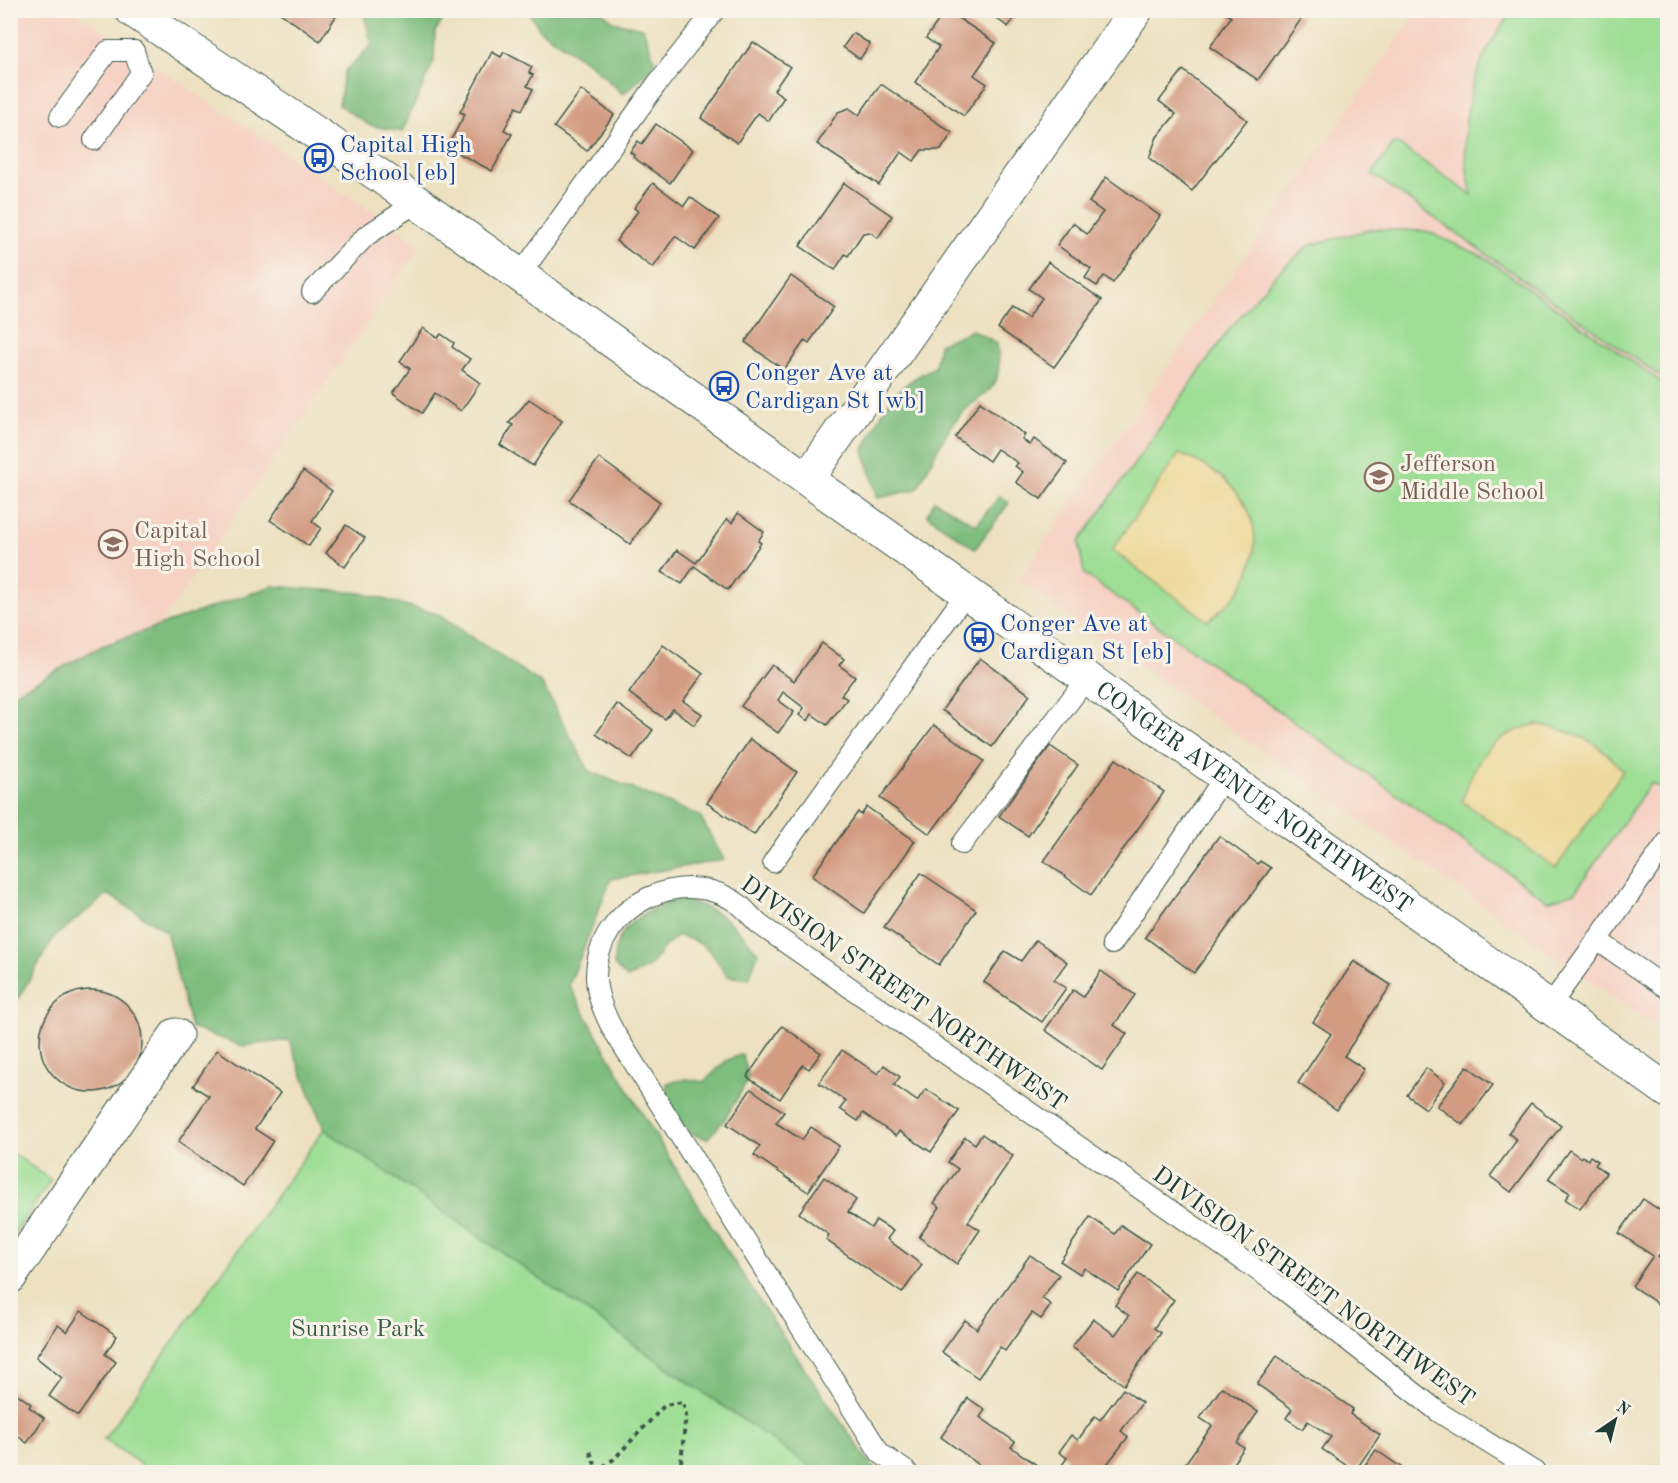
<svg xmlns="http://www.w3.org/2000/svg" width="1678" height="1483" font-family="'Old Standard TT',serif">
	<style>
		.built { fill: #f6d2c4 }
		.green { fill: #9ede95; stroke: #5e8e64; stroke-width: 1.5 }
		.forest { fill: #7ebd7e; stroke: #4e7d59; stroke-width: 1.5 }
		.sand { fill: #eeda9e; stroke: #868c69; stroke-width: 1.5 }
		.building { fill: #d39b82 }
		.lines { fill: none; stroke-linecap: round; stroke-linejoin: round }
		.lane-casing { stroke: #3e5649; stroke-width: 22 }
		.street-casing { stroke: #3e5649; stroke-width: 35 }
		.secondary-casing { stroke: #3e5649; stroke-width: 35 }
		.path { stroke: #3e5649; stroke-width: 4; stroke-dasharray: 4.5 4.5; stroke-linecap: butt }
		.lane { stroke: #fff; stroke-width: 20 }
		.street { stroke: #fff; stroke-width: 33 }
		.secondary { stroke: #fff; stroke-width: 33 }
		.labels { text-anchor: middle; stroke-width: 6; stroke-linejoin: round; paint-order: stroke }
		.transit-label { font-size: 24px; fill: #164399; stroke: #f7f3e8; text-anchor: start }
		.education-label { font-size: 24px; fill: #785e54; stroke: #f7f3e8; text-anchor: start }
		.street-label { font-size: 24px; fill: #1f3d34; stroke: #f7f3e8 }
		.park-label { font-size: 24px; fill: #385d47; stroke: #f7f3e8 }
	</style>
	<rect width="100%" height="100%" fill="#f7f3e8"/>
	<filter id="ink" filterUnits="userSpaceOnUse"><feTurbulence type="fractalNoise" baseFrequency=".0167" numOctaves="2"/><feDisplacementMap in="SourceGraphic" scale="12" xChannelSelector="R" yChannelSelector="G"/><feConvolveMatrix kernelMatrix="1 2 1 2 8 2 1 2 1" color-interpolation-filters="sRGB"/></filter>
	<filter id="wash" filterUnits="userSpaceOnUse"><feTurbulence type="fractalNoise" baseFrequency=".008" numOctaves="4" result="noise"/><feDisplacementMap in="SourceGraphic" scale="24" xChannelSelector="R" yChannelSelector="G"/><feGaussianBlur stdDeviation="1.35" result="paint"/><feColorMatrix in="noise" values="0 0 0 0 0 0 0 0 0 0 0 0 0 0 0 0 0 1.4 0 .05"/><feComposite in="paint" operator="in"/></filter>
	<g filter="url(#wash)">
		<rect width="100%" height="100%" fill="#ede1c1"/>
		<g class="built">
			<path d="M11,11h63l347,234 -410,597z"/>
			<path d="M1418,11h249v1024l-649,-455z"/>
		</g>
		<g class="green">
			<path d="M1514,10l153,1v370l-295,-207 23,-32 77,53c-17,-67 -3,-131 42,-185z"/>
			<path d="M1372,229l54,2 58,26 183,129v394l-5,9 -11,-6 -76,109 -27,9 -464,-327 -5,-32 149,-211 48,-57 34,-29z"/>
			<path d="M324,1129l494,343h-666l-48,-33z"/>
			<path d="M11,1152l40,28 -40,59z"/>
		</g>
		<g class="forest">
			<path d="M363,11h85l-13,21 -1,29 -32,71 -33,-7 -30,-20 5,-33 28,-27z"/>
			<path d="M528,11h73l13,11 29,6 13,37 -33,29 -33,-30 -50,-34z"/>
			<path d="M972,330l25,13c9,58 -17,43 -43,80 -15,19 -25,44 -37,66l-39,9 -14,-48c20,-42 27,-62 71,-83l4,-23z"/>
			<path d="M1000,496l9,7 -34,46 -48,-34 7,-15 42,25z"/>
			<path d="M272,586l89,7 76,21 105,70 47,87 111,45 24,44 -113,19 -42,106c91,166 193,325 302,480l10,7h-63l-494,-343 -35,-89 -46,6 -52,-18 -25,-97 -58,-37 -54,43 -43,74v-316l91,-49z"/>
			<path d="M681,898c38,12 52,23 77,55l-9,26 -22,-3c-15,-24 -21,-35 -50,-40l-13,11 -15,20 -22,11 -13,-13c-1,-42 33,-55 67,-67z"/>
			<path d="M742,1054l7,24 -24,41 -18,20 -21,-7 -20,-36 1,-13 20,-4 17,3 22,-21z"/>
		</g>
		<g class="sand">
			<path d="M1179,454c55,20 94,65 67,125 -8,17 -24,30 -38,42l-96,-71z"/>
			<path d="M1536,724c40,8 61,15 87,47l-67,97 -94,-67c15,-45 27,-64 74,-77z"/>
		</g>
		<g id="blocks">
			<g class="building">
				<path d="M276,10h64l-20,31z"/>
				<path d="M946,10l50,33 -22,32 13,9 -23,32 -49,-34 24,-35 -13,-9z"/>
				<path d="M985,10h35l-12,17z"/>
				<path d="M1229,10h62l11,8 -44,62 -48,-33 21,-30 -4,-3z"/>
				<path d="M853,33l17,11 -10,15 -17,-12z"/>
				<path d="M753,42l37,25 -16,23 10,7 -15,24 -11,-8 -21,30 -36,-25z"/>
				<path d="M492,52l9,5 3,-5 28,15 -3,6 4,2 -6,11 6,3 -11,21 -6,-3 -12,23 8,4 -20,37 -45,-24 18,-33 -5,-2z"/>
				<path d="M1183,70l64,50 -55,71 -43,-33 8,-21 19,-23 -17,-13z"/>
				<path d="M881,84l71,49 -11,17h-19l-8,11 -13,-9 -22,33 -62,-41 21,-32 11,-4 10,7z"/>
				<path d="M581,90l33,25 -27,36 -33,-24z"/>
				<path d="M656,124l37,26 -23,33 -37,-26 1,-2 -4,-3 8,-11 4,3z"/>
				<path d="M1106,177l54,39 -47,67 -9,-7 -7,10 -12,-8 6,-9 -34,-24 16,-22 14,11 16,-22 -14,-10z"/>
				<path d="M653,183l31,23 6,-9 29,21 -24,32 -20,-14 -22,32 -37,-27 22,-30 -4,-3z"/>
				<path d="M844,183l48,33 -14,22 -8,-6 -7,1 -15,23 -3,-2 -10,16 -35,-24z"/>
				<path d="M1048,262l54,38 -48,67 -56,-39 14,-20 16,10 14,-20 -13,-9z"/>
				<path d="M791,276l43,31 -25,36 -4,-3 -21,30 -39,-28z"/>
				<path d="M423,328l15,10 3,-4 13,9 -2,4 18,12 -8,11 18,13 -19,28 -26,-18 -13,20 -29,-20 17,-24 -10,-8z"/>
				<path d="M529,399l33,22 -29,45 -33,-21 13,-20 -4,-2z"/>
				<path d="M980,402l45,33 -3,4 8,6 4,-6 33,24 -26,36 -25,-17 7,-10 -8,-6 3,-3 -21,-14 -8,12 -34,-24z"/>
				<path d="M599,458l61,44 -30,42 -61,-44z"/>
				<path d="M303,471l29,20 -20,30 9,7 -12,18 -39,-26z"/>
				<path d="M738,513l26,19 -6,9 3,2 -33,47 -34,-24 -12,18 -20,-12 15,-22 19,13 31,-44 5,4z"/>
				<path d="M346,525l19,13 -20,29 -19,-14z"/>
				<path d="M822,643l22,16 -5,6 16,12 -14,18 6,4 -20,26 -15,-11 -4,7 -9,-6 5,-7 -21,-16 -5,8 16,12 -16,21 -37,-27 31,-41 22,16z"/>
				<path d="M663,645l40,29 -20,27 19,13 -8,11 -21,-16 -8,10 -36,-26z"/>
				<path d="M980,658l50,37 -38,52 -50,-37z"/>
				<path d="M617,704l36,26 -21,29 -36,-25z"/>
				<path d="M934,725l50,36 -54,73 -50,-36z"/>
				<path d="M750,739l47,33 -43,63 -47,-32z"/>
				<path d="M1050,746l28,19 -50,71 -29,-20z"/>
				<path d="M1116,759l48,33 -73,103 -47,-34z"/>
				<path d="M867,807l48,34 -51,72 -52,-37 46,-64 3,3z"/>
				<path d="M1219,836l39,28 2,-3 11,7 -77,105 -49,-36z"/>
				<path d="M921,873l55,37 -37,55 -55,-38z"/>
				<path d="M1036,940l31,22 -13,18 12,8 -24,34 -58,-40 21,-31 16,10z"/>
				<path d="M1354,961l37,24 -47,71 20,13 -27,41 -39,-27 33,-49 -18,-12z"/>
				<path d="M1101,971l34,24 -21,30 13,9 -25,36 -57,-40 28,-40 10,7z"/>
				<circle cx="91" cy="1041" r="51"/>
				<path d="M782,1026l39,27 -12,16 -6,-4 -23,34 -33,-22z"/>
				<path d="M217,1050l63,43 -25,36 18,12 -30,45 -65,-44 31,-46 -16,-10z"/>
				<path d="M842,1050l36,24 6,-9 16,12 -6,8 23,16 9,-12 33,22 -28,41 -32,-21 -3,5 -33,-23 -5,8 -18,-12 6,-8 -27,-18z"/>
				<path d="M1467,1066l26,19 -30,40 -26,-19z"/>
				<path d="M1426,1068l19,14 -19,27 -19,-14z"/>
				<path d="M751,1089l33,23 -8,11 26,17 9,-13 28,19 -31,46 -54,-37 6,-9 -33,-22z"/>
				<path d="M1531,1103l30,23 -50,66 -21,-16 27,-36 -9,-7z"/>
				<path d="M982,1134l31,22 -45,66 12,8 -23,34 -38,-27 21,-30 -6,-4 24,-34 -10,-7 17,-25 10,7z"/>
				<path d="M1569,1150l12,8 1,-2 6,4 2,-4 8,5 -3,4 11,8 -26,36 -15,-10 5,-6 -22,-14z"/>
				<path d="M824,1177l32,23 -8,12 23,16 5,-8 17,11 -6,8 35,26 -20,28 -76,-53 3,-5 -30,-22z"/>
				<path d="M1643,1199l25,17v27l-10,14 10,7v32l-7,10 -29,-20 21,-30 -34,-23z"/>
				<path d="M1090,1217l25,17 6,-9 29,19 -32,47 -34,-23 -4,6 -20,-13z"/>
				<path d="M1030,1255l29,20 -17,23 9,7 -10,14 -9,-6 -27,38 -5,-4 -22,31 -36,-26 23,-32 12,9z"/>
				<path d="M1138,1274l36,26 -20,28 7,5 -37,52 -52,-38 21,-28 22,16 14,-19 -14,-11z"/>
				<path d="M81,1311l36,25 -12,18 11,8 -38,54 -29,-20 13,-18 -26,-21 22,-32 9,7z"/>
				<path d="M1277,1356l76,53 -3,5 30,21 -25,36 -33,-22 9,-12 -23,-16 -6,8 -16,-11 6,-9 -35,-25z"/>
				<path d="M1222,1387l36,25 -21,31 7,5 -17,24h-48l33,-46 -12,-8z"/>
				<path d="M10,1389l21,15 -2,3 15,11 -17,25 -15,-11 -2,3z"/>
				<path d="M1123,1389l19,14 -21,28 7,6 -27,35h-44l10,-14 -8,-6 12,-17 7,5 17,-24 5,4z"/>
				<path d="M968,1398l17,12 -5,7 35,25 -4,5 30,21 -3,4h-49l-48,-35z"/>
				<path d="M1376,1450l32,22h-48z"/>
			</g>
		</g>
	</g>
	<g filter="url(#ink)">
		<use href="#blocks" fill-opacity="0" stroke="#3e5649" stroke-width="1.5"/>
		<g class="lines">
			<g class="lane-casing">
				<g id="lane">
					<path d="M60,117l48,-66h26"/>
					<path d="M94,140l47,-67 -7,-22"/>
					<path d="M520,275l136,-190 59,-75"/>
					<path d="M312,292l54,-56 51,-34"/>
					<path d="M962,844l125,-166"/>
					<path d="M773,862l194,-270"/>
					<path d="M1597,940l71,49"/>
					<path d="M1112,944l113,-168"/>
					<path d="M1549,1007l119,-166"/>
					<path d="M907,1472l-27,-19 -267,-423c-9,-17 -16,-33 -17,-52 -1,-72 88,-116 144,-73 7,6 13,14 20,20l510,354 170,134 95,59"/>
				</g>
			</g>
			<g class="street-casing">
				<g id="street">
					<path d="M808,478l328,-468"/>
					<path d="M10,1277l166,-242"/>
				</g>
			</g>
			<g class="secondary-casing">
				<g id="secondary">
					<path id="s1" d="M132,10l248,166 1288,915"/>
				</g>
			</g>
			<g class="path">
				<path d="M10,629l2,-3"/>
				<path d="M590,1452l8,20"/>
				<path d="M596,1472l18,-13 51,-54 18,-3 3,12 -6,58"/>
			</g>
			<use href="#lane" class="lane"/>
			<use href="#street" class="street"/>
			<use href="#secondary" class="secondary"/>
		</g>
	</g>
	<defs>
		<g id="bus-ring" transform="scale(1.5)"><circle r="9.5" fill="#f7f3e8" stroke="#1a4fb4" stroke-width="1.5"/><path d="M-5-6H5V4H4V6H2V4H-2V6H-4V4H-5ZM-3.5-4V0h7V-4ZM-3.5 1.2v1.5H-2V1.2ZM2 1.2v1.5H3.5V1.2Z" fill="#1a4fb4"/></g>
		<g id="school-ring" transform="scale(1.5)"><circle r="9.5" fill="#f7f3e8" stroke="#8d6e63" stroke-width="1.5"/><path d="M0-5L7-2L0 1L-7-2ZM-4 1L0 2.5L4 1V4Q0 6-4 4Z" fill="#8d6e63"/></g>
	</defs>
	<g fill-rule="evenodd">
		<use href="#bus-ring" x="319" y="158"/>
		<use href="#bus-ring" x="724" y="386"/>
		<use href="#school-ring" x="1379" y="477"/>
		<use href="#school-ring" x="113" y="544"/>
		<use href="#bus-ring" x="979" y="637"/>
	</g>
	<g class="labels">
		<g class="transit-label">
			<text x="340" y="152">Capital High<tspan x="340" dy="28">School [eb]</tspan></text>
			<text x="745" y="380">Conger Ave at<tspan x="745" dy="28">Cardigan St [wb]</tspan></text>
			<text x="1000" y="631">Conger Ave at<tspan x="1000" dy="28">Cardigan St [eb]</tspan></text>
		</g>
		<g class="education-label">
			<text x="1400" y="471">Jefferson<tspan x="1400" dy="28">Middle School</tspan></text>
			<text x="134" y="538">Capital<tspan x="134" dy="28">High School</tspan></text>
		</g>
		<g class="street-label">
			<text dy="8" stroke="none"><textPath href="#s1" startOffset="1371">CONGER AVENUE NORTHWEST</textPath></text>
			<text transform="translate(904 993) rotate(35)" y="8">DIVISION STREET NORTHWEST</text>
			<text transform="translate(1314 1286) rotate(36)" y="8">DIVISION STREET NORTHWEST</text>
		</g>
		<g class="park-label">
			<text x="358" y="1336">Sunrise Park</text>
		</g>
	</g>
	<rect width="1678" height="1483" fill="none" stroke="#f7f3e8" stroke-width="36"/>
	<g transform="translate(1615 1420) rotate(35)" stroke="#f7f3e8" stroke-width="4.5" paint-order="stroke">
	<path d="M0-4.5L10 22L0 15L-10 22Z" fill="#1f3d34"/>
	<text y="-9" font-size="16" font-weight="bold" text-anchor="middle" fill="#1f3d34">N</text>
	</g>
</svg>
